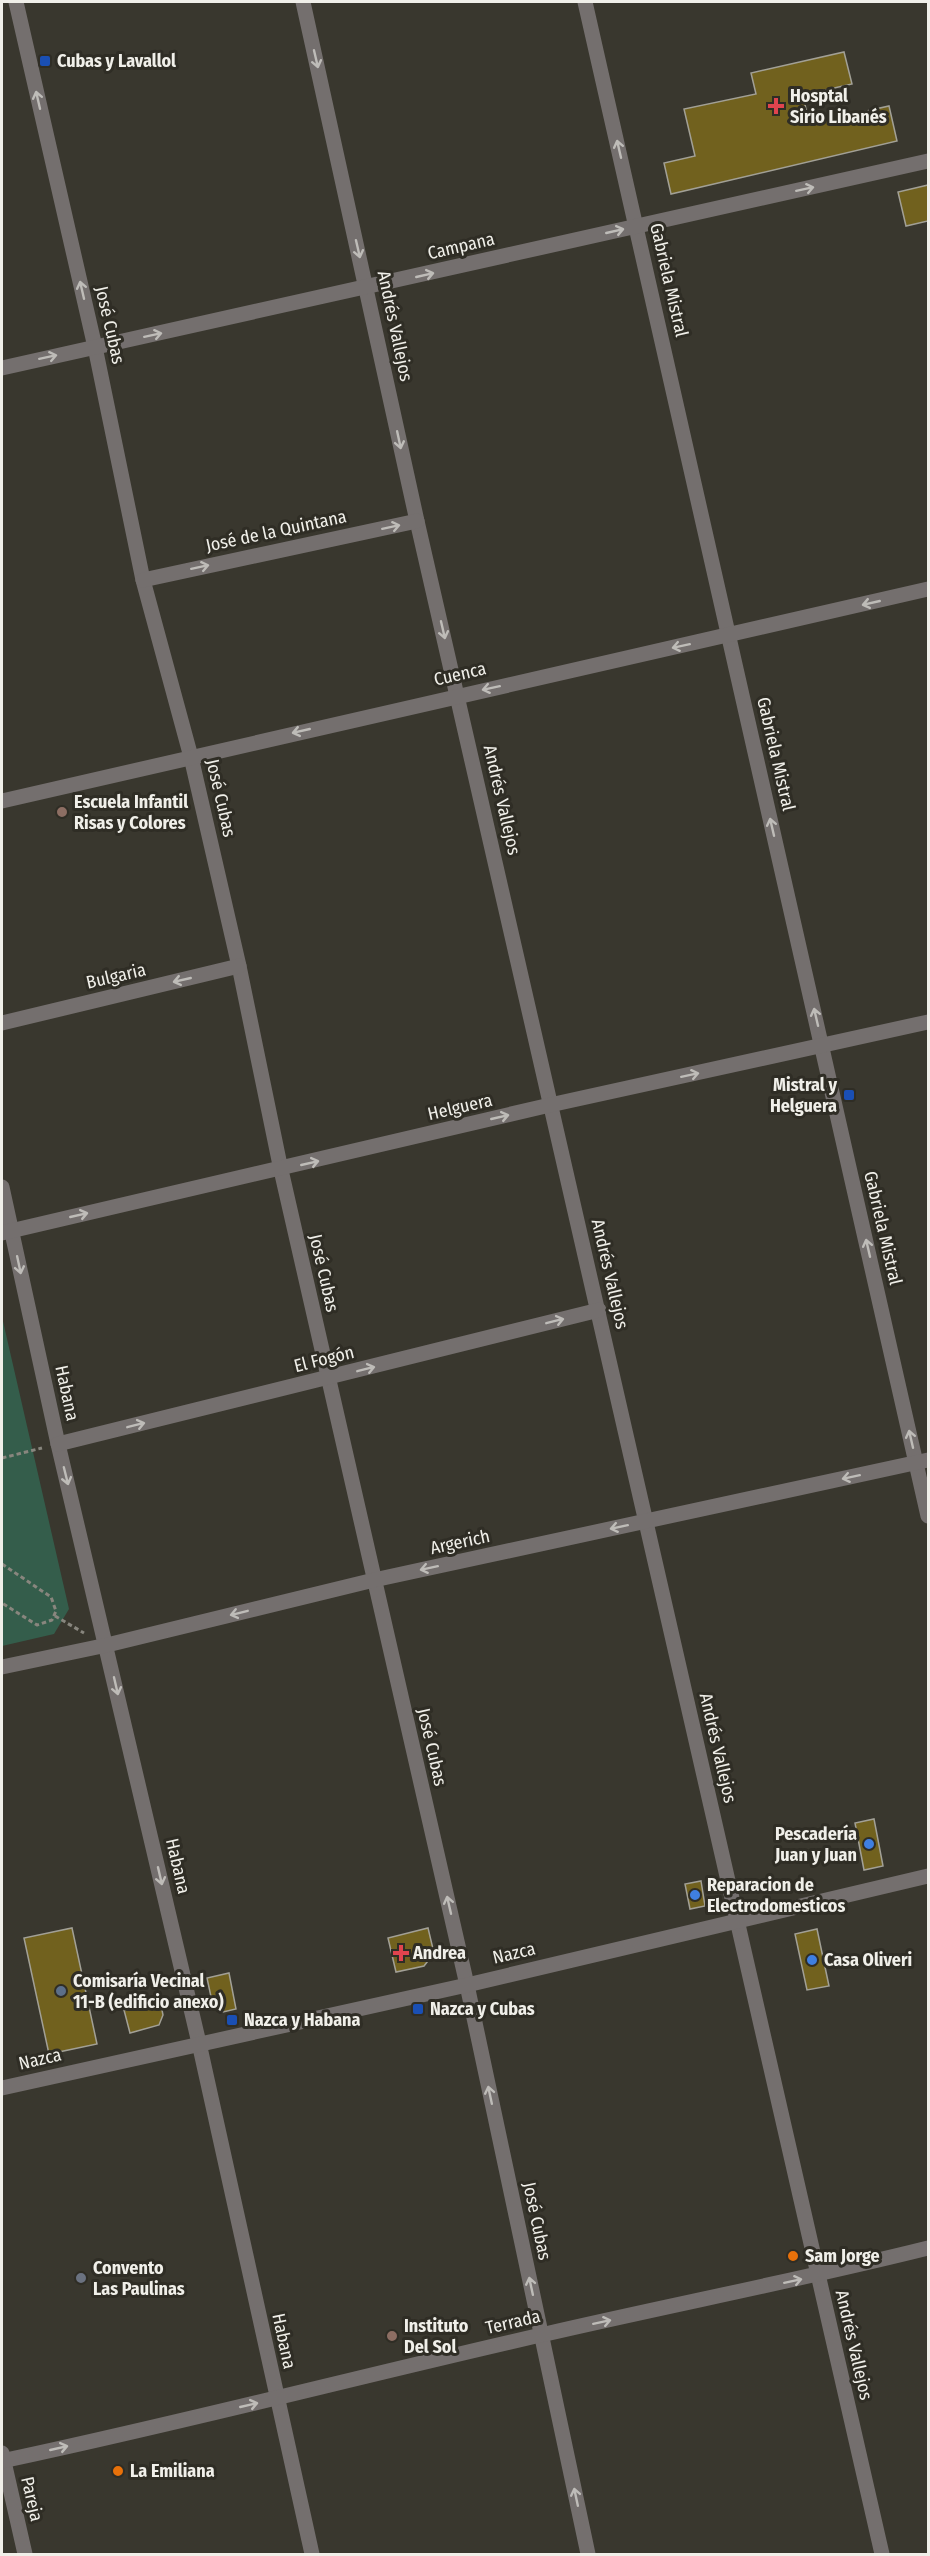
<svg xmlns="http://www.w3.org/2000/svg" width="930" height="2556" font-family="'Fira Sans Condensed',sans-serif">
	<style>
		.park { fill: #345d4b }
		.building { fill: #71611e; stroke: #a2a096; stroke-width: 1.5 }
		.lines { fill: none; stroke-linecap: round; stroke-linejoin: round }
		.path { stroke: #88867e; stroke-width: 3; stroke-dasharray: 4.5 3; stroke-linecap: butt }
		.minor { stroke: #746f6e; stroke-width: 15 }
		.oneway { stroke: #bebcb8 }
		.transit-dot { fill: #1a4fb4; stroke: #2f2d25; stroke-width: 2 }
		.health-dot { fill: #e0444e; stroke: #2f2d25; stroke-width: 2 }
		.education-dot { fill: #8d6e63; stroke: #2f2d25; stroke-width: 2 }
		.shop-dot { fill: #3f7fe0; stroke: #2f2d25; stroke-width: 2 }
		.service-dot { fill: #5c6f8a; stroke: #2f2d25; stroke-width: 2 }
		.food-dot { fill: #e8710a; stroke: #2f2d25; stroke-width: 2 }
		.worship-dot { fill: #6b7280; stroke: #2f2d25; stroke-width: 2 }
		.labels { text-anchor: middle; stroke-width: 6; stroke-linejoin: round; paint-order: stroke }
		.poi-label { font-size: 18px; font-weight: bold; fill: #f0efe9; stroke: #2f2d25; text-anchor: start }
		.street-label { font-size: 18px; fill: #f0efe9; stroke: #2f2d25 }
	</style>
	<rect width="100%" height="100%" fill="#39372e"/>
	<path class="park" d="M2,1317l67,292 -15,25 -52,12z"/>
	<g class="building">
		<path d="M844,52l8,32 -49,11 6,29 80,-18 8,35 -226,53 -7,-31 31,-7 -11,-47 72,-15 -5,-21z"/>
		<path d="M928,185v36l-22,5 -8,-34z"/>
		<path d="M874,1819l9,47 -19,4 -9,-47z"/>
		<path d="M701,1881l4,25 -15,3 -5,-25z"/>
		<path d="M72,1928l25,116 -48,10 -25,-116z"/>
		<path d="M428,1928l6,25 -10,13 -28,6 -8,-34z"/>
		<path d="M817,1929l12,57 -22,4 -12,-56z"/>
		<path d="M229,1973l7,36 -13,3 -10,-6 -6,-28z"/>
		<path d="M160,2000l3,15 -4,10 -29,8 -6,-23z"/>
	</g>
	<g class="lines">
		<g class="path">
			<path d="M2,1458l40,-10"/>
			<path d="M2,1564l49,33 5,14 -4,9 -15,5 -35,-22"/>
			<path d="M55,1616l29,17"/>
		</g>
		<g class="minor">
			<path d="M16,2l79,345 48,233 48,177 48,209 42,204 186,815 121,569"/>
			<path d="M303,2l114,519 465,2033"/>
			<path d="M585,2l343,1514"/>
			<path d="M2,368l926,-207"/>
			<path d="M143,580l274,-59"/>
			<path d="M2,801l926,-212"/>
			<path d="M2,1023l237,-57"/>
			<path d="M2,1187l56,257 141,599 113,511"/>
			<path d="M2,1233l548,-128 378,-83"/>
			<path d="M58,1444l541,-134"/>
			<path d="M2,1667l105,-22 267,-65 554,-120"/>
			<path d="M2,2088l465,-103 461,-109"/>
			<path d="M2,2453l23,101"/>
			<path d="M2,2461c180,-38 359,-85 539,-126 129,-30 259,-55 387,-87"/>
		</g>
	</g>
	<defs><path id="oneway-shaft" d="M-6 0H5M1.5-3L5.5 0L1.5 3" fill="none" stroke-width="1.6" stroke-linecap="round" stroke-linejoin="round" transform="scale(1.5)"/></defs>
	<g class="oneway">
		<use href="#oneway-shaft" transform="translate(316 59) rotate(77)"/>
		<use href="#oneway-shaft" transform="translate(38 100) rotate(-103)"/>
		<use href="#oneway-shaft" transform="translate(619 149) rotate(-103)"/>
		<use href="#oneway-shaft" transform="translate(805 189) rotate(-12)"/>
		<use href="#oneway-shaft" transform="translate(615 231) rotate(-13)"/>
		<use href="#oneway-shaft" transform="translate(358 249) rotate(77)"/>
		<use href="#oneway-shaft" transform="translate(425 275) rotate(-13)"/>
		<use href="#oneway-shaft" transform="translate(82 290) rotate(-103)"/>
		<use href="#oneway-shaft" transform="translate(153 335) rotate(-12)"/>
		<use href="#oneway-shaft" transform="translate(48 357) rotate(-12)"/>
		<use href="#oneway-shaft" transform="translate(399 440) rotate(78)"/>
		<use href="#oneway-shaft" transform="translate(391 527) rotate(-12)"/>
		<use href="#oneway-shaft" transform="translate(200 567) rotate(-12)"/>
		<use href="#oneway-shaft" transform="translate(871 603) rotate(167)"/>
		<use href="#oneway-shaft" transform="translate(443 630) rotate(77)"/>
		<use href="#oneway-shaft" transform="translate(681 646) rotate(168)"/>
		<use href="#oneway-shaft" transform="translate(491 688) rotate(168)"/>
		<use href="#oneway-shaft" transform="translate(301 731) rotate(167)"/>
		<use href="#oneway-shaft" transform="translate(772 827) rotate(-103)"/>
		<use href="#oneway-shaft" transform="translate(182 980) rotate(167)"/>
		<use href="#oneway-shaft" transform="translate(816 1017) rotate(-103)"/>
		<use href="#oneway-shaft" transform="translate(690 1075) rotate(-12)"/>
		<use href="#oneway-shaft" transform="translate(500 1117) rotate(-13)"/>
		<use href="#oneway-shaft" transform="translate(310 1163) rotate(-13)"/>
		<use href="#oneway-shaft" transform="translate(79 1215) rotate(-13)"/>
		<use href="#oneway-shaft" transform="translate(868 1248) rotate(-103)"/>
		<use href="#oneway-shaft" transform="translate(19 1265) rotate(78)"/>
		<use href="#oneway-shaft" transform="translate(555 1321) rotate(-14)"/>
		<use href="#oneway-shaft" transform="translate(366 1369) rotate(-14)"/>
		<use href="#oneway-shaft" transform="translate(136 1425) rotate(-14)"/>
		<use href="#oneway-shaft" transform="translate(911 1439) rotate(-103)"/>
		<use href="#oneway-shaft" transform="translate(66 1476) rotate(76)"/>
		<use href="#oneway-shaft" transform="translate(851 1477) rotate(168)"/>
		<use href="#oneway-shaft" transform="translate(619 1527) rotate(168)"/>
		<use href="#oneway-shaft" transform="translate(429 1568) rotate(168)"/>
		<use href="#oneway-shaft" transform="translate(239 1613) rotate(166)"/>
		<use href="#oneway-shaft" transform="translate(116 1686) rotate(77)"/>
		<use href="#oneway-shaft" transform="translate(160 1876) rotate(77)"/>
		<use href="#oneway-shaft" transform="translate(449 1905) rotate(-103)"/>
		<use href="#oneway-shaft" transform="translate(490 2095) rotate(-102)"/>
		<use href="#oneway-shaft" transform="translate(793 2281) rotate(-12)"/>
		<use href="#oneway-shaft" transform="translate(531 2286) rotate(-102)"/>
		<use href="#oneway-shaft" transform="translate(602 2322) rotate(-12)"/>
		<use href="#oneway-shaft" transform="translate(249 2405) rotate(-13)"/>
		<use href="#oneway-shaft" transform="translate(59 2448) rotate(-13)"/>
		<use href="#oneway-shaft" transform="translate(576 2497) rotate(-102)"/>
	</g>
	<g class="transit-dot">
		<rect x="39" y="55" width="12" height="12" rx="3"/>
		<rect x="843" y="1089" width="12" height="12" rx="3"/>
		<rect x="412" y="2003" width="12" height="12" rx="3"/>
		<rect x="226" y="2014" width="12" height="12" rx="3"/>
	</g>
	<g class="health-dot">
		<path d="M773 97h6v6h6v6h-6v6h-6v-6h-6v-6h6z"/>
		<path d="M398 1944h6v6h6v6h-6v6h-6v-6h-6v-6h6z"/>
	</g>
	<g class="education-dot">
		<circle cx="62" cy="812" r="6"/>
		<circle cx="392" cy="2336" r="6"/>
	</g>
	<g class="shop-dot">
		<circle cx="869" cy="1844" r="6"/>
		<circle cx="695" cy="1895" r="6"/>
		<circle cx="812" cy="1960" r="6"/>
	</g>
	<circle class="service-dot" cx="61" cy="1991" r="6"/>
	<g class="food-dot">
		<circle cx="793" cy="2256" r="6"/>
		<circle cx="118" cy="2471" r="6"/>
	</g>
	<circle class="worship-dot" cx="81" cy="2278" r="6"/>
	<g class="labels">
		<g class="poi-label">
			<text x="57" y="67">Cubas y Lavallol</text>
			<text x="790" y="102">Hosptal<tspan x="790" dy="21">Sirio Libanés</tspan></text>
			<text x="74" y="808">Escuela Infantil<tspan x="74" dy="21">Risas y Colores</tspan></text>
			<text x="837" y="1091" text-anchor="end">Mistral y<tspan x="837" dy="21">Helguera</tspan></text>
			<text x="857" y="1840" text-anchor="end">Pescadería<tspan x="857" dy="21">Juan y Juan</tspan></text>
			<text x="707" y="1891">Reparacion de<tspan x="707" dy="21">Electrodomesticos</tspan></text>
			<text x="413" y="1959">Andrea</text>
			<text x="824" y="1966">Casa Oliveri</text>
			<text x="73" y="1987">Comisaría Vecinal<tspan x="73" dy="21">11-B (edificio anexo)</tspan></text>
			<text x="430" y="2015">Nazca y Cubas</text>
			<text x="244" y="2026">Nazca y Habana</text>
			<text x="805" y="2262">Sam Jorge</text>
			<text x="93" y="2274">Convento<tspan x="93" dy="21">Las Paulinas</tspan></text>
			<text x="404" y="2332">Instituto<tspan x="404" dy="21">Del Sol</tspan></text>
			<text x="130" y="2477">La Emiliana</text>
		</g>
		<g class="street-label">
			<text transform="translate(461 246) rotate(-13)" y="6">Campana</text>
			<text transform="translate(669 280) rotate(77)" y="6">Gabriela Mistral</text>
			<text transform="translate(110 325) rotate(77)" y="6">José Cubas</text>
			<text transform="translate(395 326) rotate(78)" y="6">Andrés Vallejos</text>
			<text transform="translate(276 531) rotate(-12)" y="6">José de la Quintana</text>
			<text transform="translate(460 674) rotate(-13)" y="6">Cuenca</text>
			<text transform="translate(776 754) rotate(77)" y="6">Gabriela Mistral</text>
			<text transform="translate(221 798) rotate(77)" y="6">José Cubas</text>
			<text transform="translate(502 800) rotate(77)" y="6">Andrés Vallejos</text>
			<text transform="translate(116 976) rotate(-13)" y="6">Bulgaria</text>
			<text transform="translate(460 1107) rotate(-13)" y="6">Helguera</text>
			<text transform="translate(883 1228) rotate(77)" y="6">Gabriela Mistral</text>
			<text transform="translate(324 1273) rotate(77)" y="6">José Cubas</text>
			<text transform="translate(610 1274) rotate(77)" y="6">Andrés Vallejos</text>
			<text transform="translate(324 1359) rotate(-14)" y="6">El Fogón</text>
			<text transform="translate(67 1393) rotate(78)" y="6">Habana</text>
			<text transform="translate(460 1542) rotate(-12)" y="6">Argerich</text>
			<text transform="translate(432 1747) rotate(77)" y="6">José Cubas</text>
			<text transform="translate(718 1748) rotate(77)" y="6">Andrés Vallejos</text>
			<text transform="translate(178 1866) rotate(77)" y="6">Habana</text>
			<text transform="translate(514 1953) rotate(-13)" y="6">Nazca</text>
			<text transform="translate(40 2059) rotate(-13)" y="6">Nazca</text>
			<text transform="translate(537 2221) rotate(78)" y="6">José Cubas</text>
			<text transform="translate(513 2322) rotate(-13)" y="6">Terrada</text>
			<text transform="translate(284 2341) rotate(78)" y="6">Habana</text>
			<text transform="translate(854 2345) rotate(77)" y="6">Andrés Vallejos</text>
			<text transform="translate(32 2499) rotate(77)" y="6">Pareja</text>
		</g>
	</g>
	<rect width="930" height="2556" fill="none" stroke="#f0efe9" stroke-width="6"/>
</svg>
